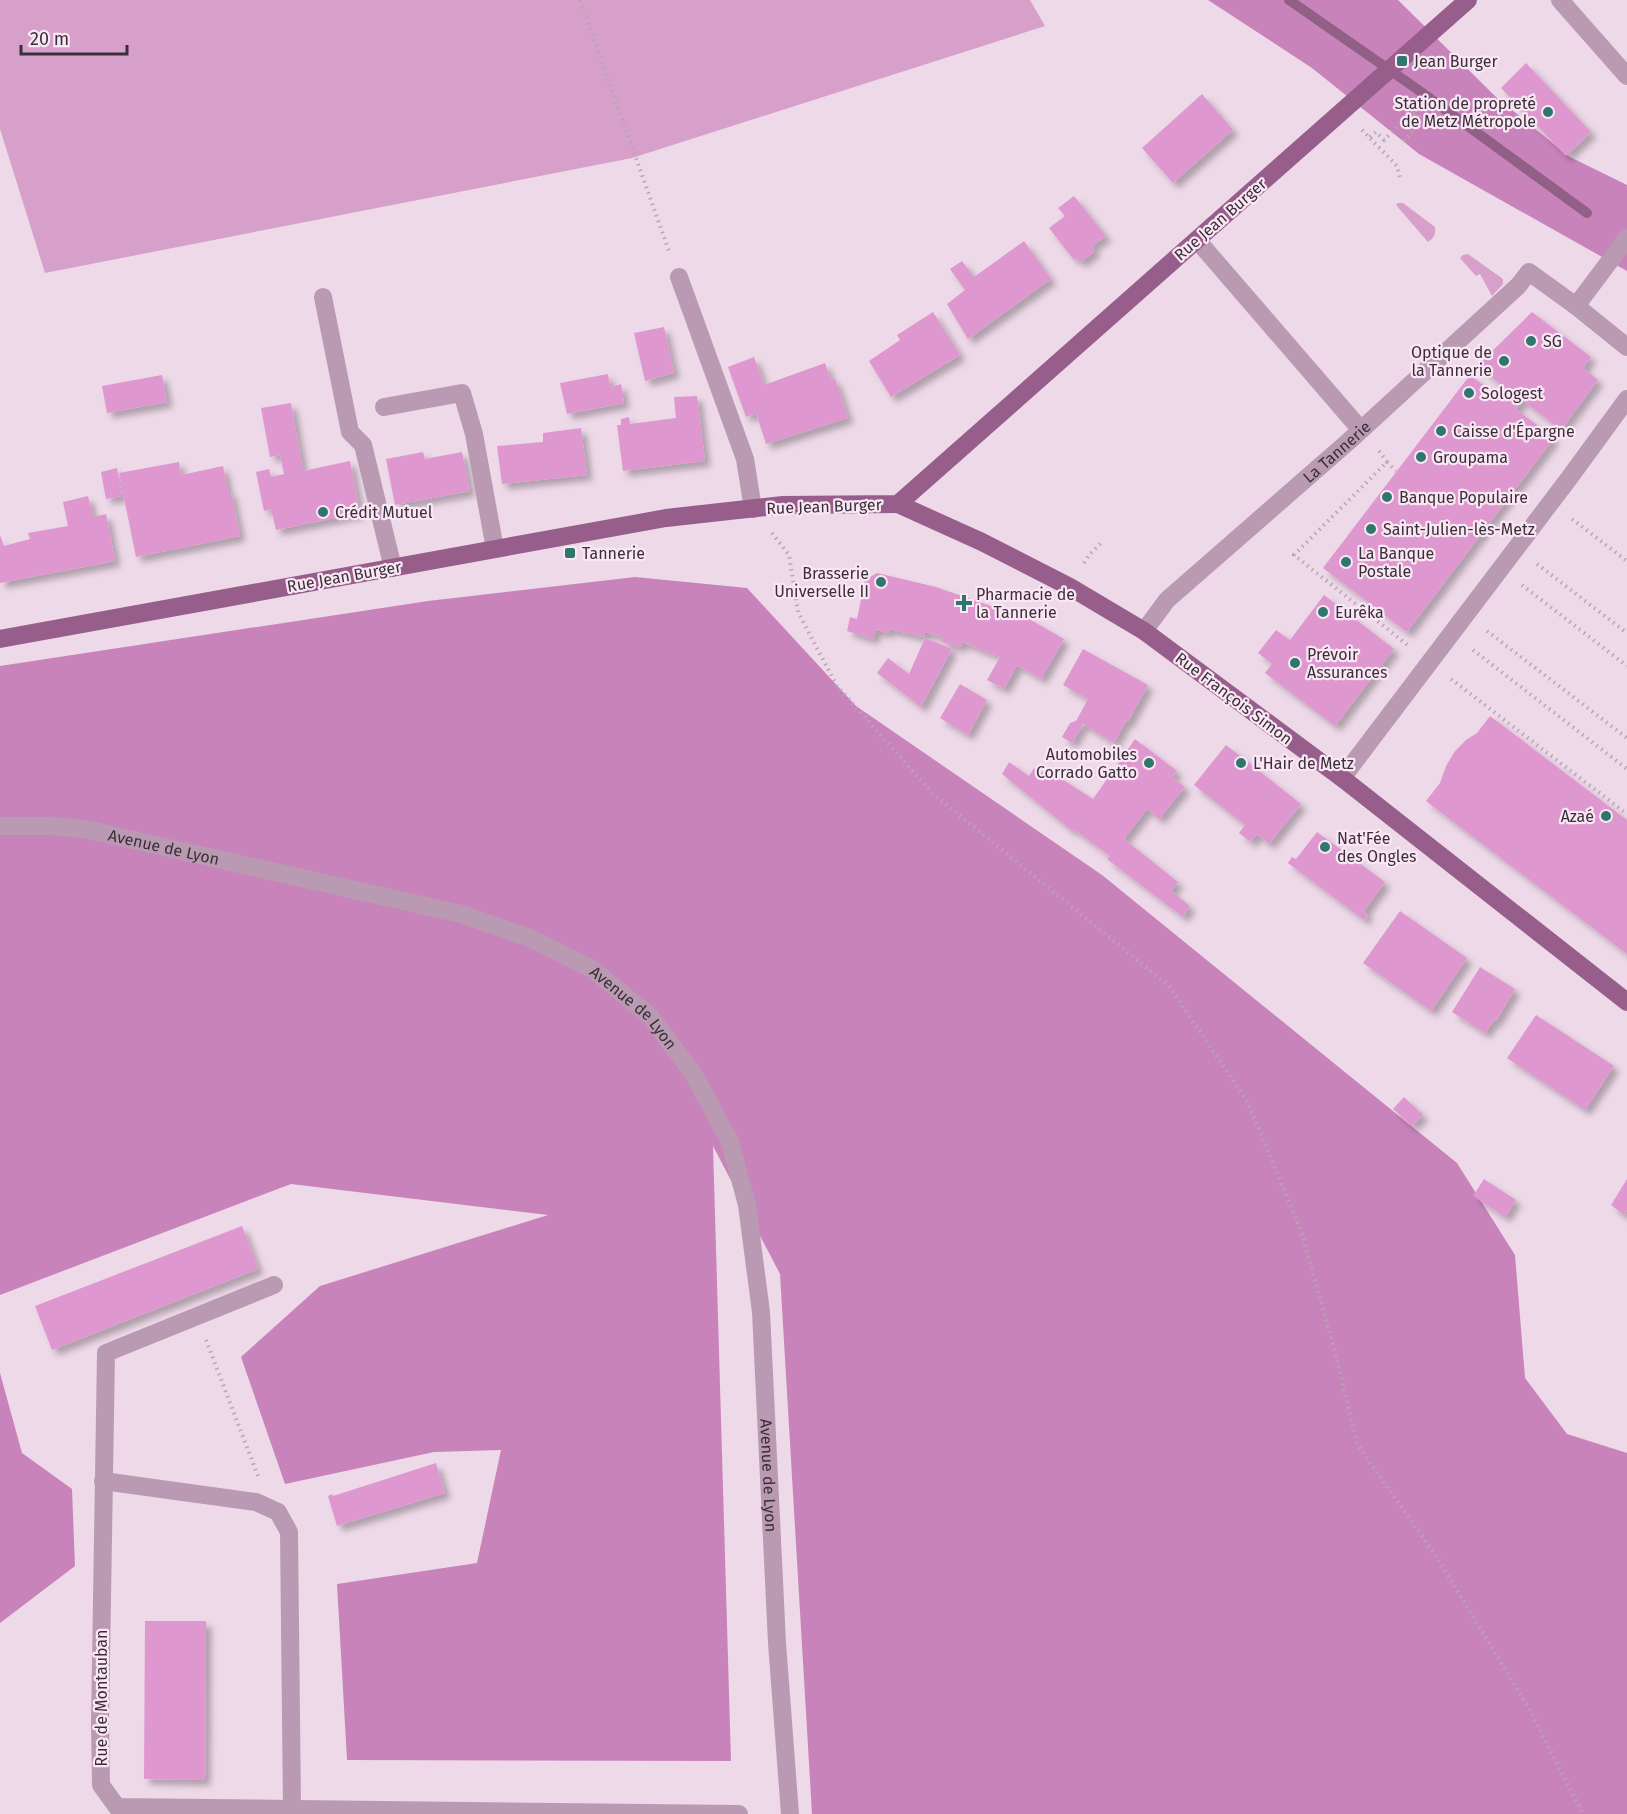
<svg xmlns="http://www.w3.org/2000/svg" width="1627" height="1814" font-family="'Fira Sans',sans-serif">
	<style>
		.green { fill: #d6a0ca }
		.forest { fill: #c983bb }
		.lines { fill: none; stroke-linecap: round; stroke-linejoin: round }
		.stream { stroke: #925f87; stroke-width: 10 }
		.building { fill: #df97d0; filter: url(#shadow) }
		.path { stroke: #b7a6b3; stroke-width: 4; stroke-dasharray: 1.5 4.5; stroke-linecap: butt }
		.minor { stroke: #ba9ab3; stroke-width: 18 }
		.major { stroke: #975e8b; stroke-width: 18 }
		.poi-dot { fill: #2f766d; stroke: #fbe6f6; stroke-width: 2 }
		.labels { text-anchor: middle; stroke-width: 4.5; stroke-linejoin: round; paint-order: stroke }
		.poi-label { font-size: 16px; fill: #383036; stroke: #fbe6f6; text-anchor: start }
		.street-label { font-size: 16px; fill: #383036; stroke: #fbe6f6 }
	</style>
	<defs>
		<filter id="shadow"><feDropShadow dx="5.5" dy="5.5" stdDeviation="3" flood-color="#0004"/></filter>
	</defs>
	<rect width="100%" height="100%" fill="#eed9e8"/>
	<g class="green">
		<path d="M0,0h1030l15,26 -413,132 -587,115 -45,-144z"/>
		<path d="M1398,203h5l32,24c1,7 -1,11 -7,15l-32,-37z"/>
		<path d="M1468,254l35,25v5l-11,12 -12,-22 -4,2 -16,-18 3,-3z"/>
	</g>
	<g class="forest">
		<path d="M1208,0h190l98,97 74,60 57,28v86l-208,-117 -107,-86z"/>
		<path d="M635,577l112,11 109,118 246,169 355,288 58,92 10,123 42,56 60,19v361h-815l-32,-540 -67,-128 18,615 -384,-1 -10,-176 140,-21 24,-113 -67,2 -149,32 -44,-127 79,-71 228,-71 -257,-31 -291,111v-629l428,-65z"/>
		<path d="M0,1373l22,80 50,36 3,77 -75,57z"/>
	</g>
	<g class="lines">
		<path class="stream" d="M1289,0l128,89 170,124"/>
	</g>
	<g class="building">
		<path d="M1526,63l65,69 -25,24 -65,-68z"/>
		<path d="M1202,94l31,36 -60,53 -31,-35z"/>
		<path d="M1074,196l32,40 -14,10 3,5 -14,11 -4,-4 -3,2 -25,-32 16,-12 -7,-8z"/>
		<path d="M1024,241l27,38 -83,60 -21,-35 18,-14 -15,-21 12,-8 12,16z"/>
		<path d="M933,312l27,43 -69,42 -22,-36 31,-21 -3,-5z"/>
		<path d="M1532,312l59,45 -8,11 15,12 -37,50 -39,-30 -6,9 38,29 -147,194 -84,-64 147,-193 36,27 6,-9 -35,-27z"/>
		<path d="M664,327l10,46 -29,8 -11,-48z"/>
		<path d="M754,357l10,28 61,-22 6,17 4,-1 13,39 -82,26 -10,-31 -10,4 -18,-50z"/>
		<path d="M608,374l2,13 11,-3 3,19 -57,11 -7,-31z"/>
		<path d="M162,375l5,27 -60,11 -5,-27z"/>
		<path d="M697,396l8,65 -82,10 -6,-46h4v-6l8,-2 1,7 46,-6 -2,-21z"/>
		<path d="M291,403l12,68 47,-10 10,52 -84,17 -5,-21 -7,2 -8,-39 13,-3 2,8 13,-3 -4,-19 -10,2 -9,-49z"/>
		<path d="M581,428l6,47 -85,9 -5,-38 46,-4v-9z"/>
		<path d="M423,452l2,7 37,-7 8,39 -75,14 -9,-46z"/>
		<path d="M179,462l2,13 42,-9 5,26h3l9,44 -104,21 -17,-84z"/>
		<path d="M117,468l5,28 -16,3 -5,-27z"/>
		<path d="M88,496l5,21 13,-3 9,47 -115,22v-48l4,11 26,-7 -2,-6 40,-7 -5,-24z"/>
		<path d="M877,573l59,14 95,33 33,19 -23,40 -24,-14 -13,24 -17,-9 13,-23 -38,-15 -1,5 -19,-5 1,-5 -18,-5 -1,5 -35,-8 -1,4 -12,-3 -3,9 -26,-8 3,-14 7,2 8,-39z"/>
		<path d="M1324,595l70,54 -59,77 -70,-53 7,-9 -14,-11 18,-23 14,10z"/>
		<path d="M925,638l27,11 -31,58 -44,-34 11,-15 21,16z"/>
		<path d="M1083,649l65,36 -20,37 -2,-1 -12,22 -31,-19 -11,19 -10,-6 8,-14 6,-2 12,-22 -25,-14z"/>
		<path d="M960,684l27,16 -19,35 -28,-17z"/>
		<path d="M1490,716l137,104v134l-201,-153 14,-18 6,-17 9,-15 11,-11 11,-7z"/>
		<path d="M1135,739l42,32 -5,6 13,10 -26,32 -12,-10 -23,30 54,43 -7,9 19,15 -7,11 -76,-58 3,-3 -37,-27 -1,2 -70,-57 7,-12 20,14 5,-8 18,9 2,-3 39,25z"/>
		<path d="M1226,745l75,59 -32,40 -12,-10 -6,8 -12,-9 6,-8 -51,-40z"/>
		<path d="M1317,832l68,50 -21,29 4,4 -4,5 -76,-57 4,-6 4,2z"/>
		<path d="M1400,911l67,47 -36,53 -68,-48z"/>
		<path d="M1480,967l35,22 -19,32 -2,-1 -9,13 -33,-21z"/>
		<path d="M1536,1015l78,51 -29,44 -78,-52z"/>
		<path d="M1404,1097l19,18 -11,11 -19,-17z"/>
		<path d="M1484,1179l32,21 -11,17 -32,-21z"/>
		<path d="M1627,1179v31l-3,5 -13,-10z"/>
		<path d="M242,1226l16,43 -206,81 -17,-44z"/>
		<path d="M436,1463l9,30 -108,33 -9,-30 4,-2 1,2z"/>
		<path d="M145,1621h61l-1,159 -61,-1z"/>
	</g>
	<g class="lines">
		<g class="path">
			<path d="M580,0l90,254"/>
			<path d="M1362,130l35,36 3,11"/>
			<path d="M1370,137l6,-5 8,8 26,-27 9,2 -1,10 -16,18"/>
			<path d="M1379,451l8,11 -93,93 116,92"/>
			<path d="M1387,462l9,9"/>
			<path d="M1572,519l55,42"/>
			<path d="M772,533l17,22 9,57 39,74 96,108 236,192 78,115 54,129 34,122 22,92 83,118 91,150 52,102"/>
			<path d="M1480,535l9,7"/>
			<path d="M1084,563l5,-8 14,-14"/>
			<path d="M1537,564l90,69"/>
			<path d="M1522,585l105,81"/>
			<path d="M1487,631l140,107"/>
			<path d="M1473,650l154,119"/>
			<path d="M1451,679l176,135"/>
			<path d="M206,1340l52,136"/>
		</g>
		<g class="minor">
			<path d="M1560,0l67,76"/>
			<path d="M1197,240l164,190"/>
			<path d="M679,277l66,182 8,50"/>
			<path d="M323,297l27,135 13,13 30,123"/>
			<path d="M1576,306l51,-68"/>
			<path d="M384,407l78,-14 12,41 21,115"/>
			<path id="s1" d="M1144,631l23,-31 182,-159 169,-155 11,-14 47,34 51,41"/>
			<path d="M1342,778l228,-301 57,-78"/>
			<path id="s2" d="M0,826h50l35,3 376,85 69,24 62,31 58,47 44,59 36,67 17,63 14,107 16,331 13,171"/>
			<path d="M274,1285l-168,68 -6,369 1,63 16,22 622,7"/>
			<path d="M103,1481l153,21 22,10 11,20 3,277"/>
		</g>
		<g class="major">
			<path d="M898,504l84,38 88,45 74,44 198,147 285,224"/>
			<path d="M0,639l666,-121 117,-13 115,-1 570,-504"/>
		</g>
	</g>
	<g class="poi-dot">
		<rect x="1396" y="55" width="12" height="12" rx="3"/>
		<circle cx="1548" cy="112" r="6"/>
		<circle cx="1531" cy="341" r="6"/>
		<circle cx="1504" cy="361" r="6"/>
		<circle cx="1469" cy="393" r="6"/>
		<circle cx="1441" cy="431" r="6"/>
		<circle cx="1421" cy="457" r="6"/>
		<circle cx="1387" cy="497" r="6"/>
		<circle cx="323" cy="512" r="6"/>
		<circle cx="1371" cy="529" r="6"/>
		<rect x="564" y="547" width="12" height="12" rx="3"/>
		<circle cx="1346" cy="562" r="6"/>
		<circle cx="881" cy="582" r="6"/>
		<path d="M961 594h6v6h6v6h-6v6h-6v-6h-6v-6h6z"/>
		<circle cx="1323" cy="612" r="6"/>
		<circle cx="1295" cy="663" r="6"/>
		<circle cx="1149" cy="763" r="6"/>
		<circle cx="1241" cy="763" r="6"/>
		<circle cx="1606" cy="816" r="6"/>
		<circle cx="1325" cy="847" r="6"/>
	</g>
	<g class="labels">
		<g class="poi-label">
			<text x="1414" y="67">Jean Burger</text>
			<text x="1536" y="109" text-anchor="end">Station de propreté<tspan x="1536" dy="18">de Metz Métropole</tspan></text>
			<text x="1543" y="347">SG</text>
			<text x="1492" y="358" text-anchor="end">Optique de<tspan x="1492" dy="18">la Tannerie</tspan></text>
			<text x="1481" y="399">Sologest</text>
			<text x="1453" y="437">Caisse d'Épargne</text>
			<text x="1433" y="463">Groupama</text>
			<text x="1399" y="503">Banque Populaire</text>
			<text x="335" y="518">Crédit Mutuel</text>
			<text x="1383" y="535">Saint-Julien-lès-Metz</text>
			<text x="582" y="559">Tannerie</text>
			<text x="1358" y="559">La Banque<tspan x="1358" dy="18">Postale</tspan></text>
			<text x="869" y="579" text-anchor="end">Brasserie<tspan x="869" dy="18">Universelle II</tspan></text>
			<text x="976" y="600">Pharmacie de<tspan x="976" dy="18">la Tannerie</tspan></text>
			<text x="1335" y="618">Eurêka</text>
			<text x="1307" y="660">Prévoir<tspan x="1307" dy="18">Assurances</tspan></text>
			<text x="1137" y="760" text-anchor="end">Automobiles<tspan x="1137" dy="18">Corrado Gatto</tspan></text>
			<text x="1253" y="769">L'Hair de Metz</text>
			<text x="1594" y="822" text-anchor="end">Azaé</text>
			<text x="1337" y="844">Nat'Fée<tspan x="1337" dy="18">des Ongles</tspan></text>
		</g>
		<g class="street-label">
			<text transform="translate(1220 219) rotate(-41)" y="6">Rue Jean Burger</text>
			<text dy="6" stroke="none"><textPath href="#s1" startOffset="264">La Tannerie</textPath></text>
			<text transform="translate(824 506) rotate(-2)" y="6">Rue Jean Burger</text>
			<text transform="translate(344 576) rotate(-10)" y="6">Rue Jean Burger</text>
			<text transform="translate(1234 698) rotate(37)" y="6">Rue François Simon</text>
			<text dy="6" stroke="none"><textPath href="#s2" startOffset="166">Avenue de Lyon</textPath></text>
			<text dy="6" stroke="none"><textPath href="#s2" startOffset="670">Avenue de Lyon</textPath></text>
			<text dy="6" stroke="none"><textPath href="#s2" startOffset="1174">Avenue de Lyon</textPath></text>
			<text transform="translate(101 1698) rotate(-90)" y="6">Rue de Montauban</text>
		</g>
	</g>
	<path d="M21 45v9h106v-9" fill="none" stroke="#383036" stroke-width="3"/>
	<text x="30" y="45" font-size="18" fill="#383036" stroke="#fbe6f6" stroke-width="4.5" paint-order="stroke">20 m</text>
</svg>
